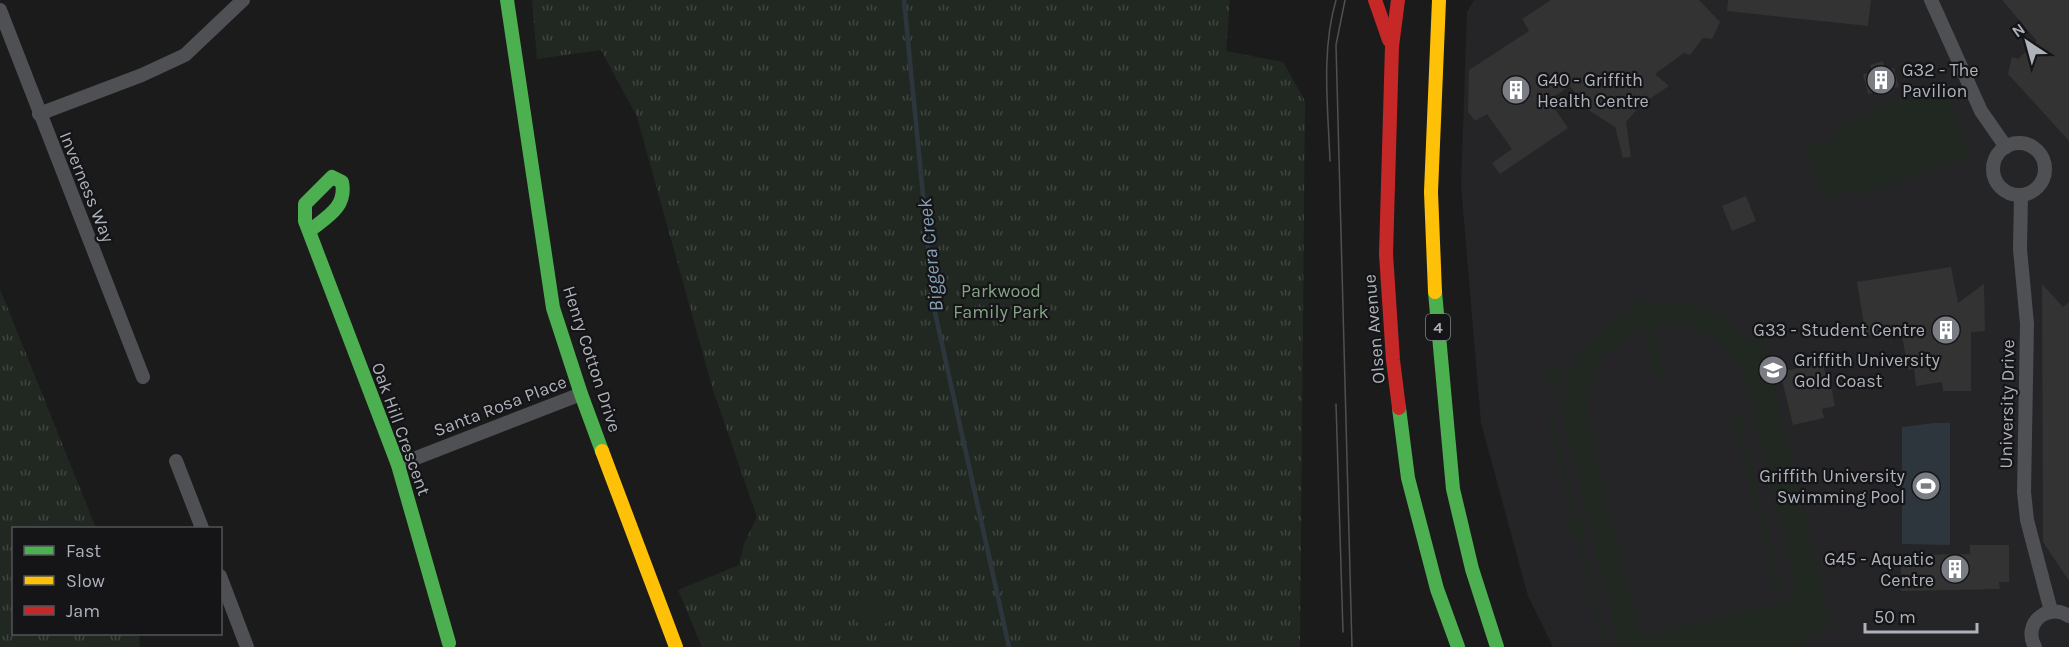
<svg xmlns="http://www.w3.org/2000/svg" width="2069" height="647" font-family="Karla,sans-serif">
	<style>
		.built { fill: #252527 }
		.grass { fill: url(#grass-tufts) }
		.pitch { fill: #212822; fill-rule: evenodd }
		.water { fill: #2e363d }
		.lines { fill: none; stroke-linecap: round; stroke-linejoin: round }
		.stream { stroke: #2e363d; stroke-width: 4.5 }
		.building { fill: #333 }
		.street { stroke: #4f5054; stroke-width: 14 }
		.fast { stroke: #4caf50; stroke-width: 14 }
		.slow { stroke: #ffc107; stroke-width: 14 }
		.jam { stroke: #c62828; stroke-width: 14 }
		.tram { stroke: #505052; stroke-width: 1.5 }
		.labels { text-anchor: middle; stroke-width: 4.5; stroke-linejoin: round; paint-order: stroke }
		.shield { fill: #151517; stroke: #7f838a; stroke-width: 1.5 }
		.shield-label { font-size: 16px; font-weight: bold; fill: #adb2bb }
		.poi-label { font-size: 18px; fill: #adb2bb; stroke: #151517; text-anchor: start }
		.street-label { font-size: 18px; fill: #adb2bb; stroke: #151517 }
		.park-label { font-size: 18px; fill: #85a586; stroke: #151517 }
		.water-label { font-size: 20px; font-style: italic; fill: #85a0b4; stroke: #151517 }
	</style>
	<defs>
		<pattern id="grass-tufts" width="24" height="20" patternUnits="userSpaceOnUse" patternTransform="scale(1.5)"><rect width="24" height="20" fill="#212822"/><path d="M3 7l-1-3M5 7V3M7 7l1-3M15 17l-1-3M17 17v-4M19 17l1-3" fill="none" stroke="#3f4540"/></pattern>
	</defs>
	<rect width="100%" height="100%" fill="#1b1b1b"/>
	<path class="built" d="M1474,0h595v647h-516l-25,-51 -47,-173 -20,-238 6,-173z"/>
	<g class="grass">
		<path d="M532,0h698l-4,51 57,11 22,39 -5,546h-598l-24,-57 61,-25 5,-21 13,-27 -44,-127 -76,-273 -36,-67 -64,9z"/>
		<path d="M0,289l96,239h-82v106h125l1,13h-140z"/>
	</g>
	<g class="pitch">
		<path d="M1946,85l25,73 -113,38 -3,-6 -32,10 -17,-52 32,-10 -4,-11 40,-14v-3z"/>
		<path d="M1645,297l2,7c39,-8 76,8 101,36l13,-3 71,290 -25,7 -5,13h-176l-4,-5 1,5h-3l-64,-261 -7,2 -4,-16 16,-4 4,16 -6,2 5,19c1,-48 32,-82 74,-99l-1,-6zM1672,324c35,4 58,22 73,54l49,198v23l-149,37 -12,-26 -45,-185c-6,-46 12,-79 55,-97l14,52 8,-2 -12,-52z"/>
		<path d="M1549,409l27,110 6,-1 4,19 -5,2 26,108h-3l-26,-107 -6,1 -5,-19 6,-2 -27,-110z"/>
		<path d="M1740,413l6,22 -2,1 38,148 -9,3 -5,-21 2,-1 -39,-150z"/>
		<path d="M878,589l17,29 -30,17 -17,-29z"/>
	</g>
	<path class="water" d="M1934,423h16v122l-48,-1v-117z"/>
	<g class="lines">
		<path class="stream" d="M904,0l30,308 75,339"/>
	</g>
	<g class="building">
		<path d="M1551,0h148l21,22 -8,17 -9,-1 -13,17 -6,-2 -29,21 14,12 -21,14 -4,1 -18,21 5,35 -8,1 -8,-31 -25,-16 -20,-25 -21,14 19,28 -68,46 -8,-11 20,-14 -25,-35 -12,7 -7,-9 1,-42 60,-39 -7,-12z"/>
		<path d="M1728,0h143l-3,26 -141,-15z"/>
		<path d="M2002,0h67v141l-61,-67 4,-17 6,2 19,-18z"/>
		<path d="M1883,61l2,9 9,-2 5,19 -31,7 -5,-20 9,-2 -2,-7z"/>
		<path d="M1746,196l10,25 -24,10 -10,-25z"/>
		<path d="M1951,267l7,36 26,-19 1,47 -14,1v59h-28l-1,-9 -26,4 -2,-17 -6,1 -7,-41 -35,7 -9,-54z"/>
		<path d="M2042,284l21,23 6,-5v279l-26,-39z"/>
		<path d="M1823,363l4,19 4,4 4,20 -13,3 2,9 -31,7 -13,-53z"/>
		<path d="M1970,545h39v37h-10l1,7 -99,2v-36l69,-1z"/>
	</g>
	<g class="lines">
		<g class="street">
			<path d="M1931,0l50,111 25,36"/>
			<path d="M0,10l143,367"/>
			<path d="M39,114l103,-39 43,-20 58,-55"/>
			<circle cx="2019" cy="169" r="26"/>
			<path d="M2021,195l-1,54 7,75 -3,168 3,28 24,91"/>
			<path d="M176,461l26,67"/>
			<path d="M398,465l183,-71"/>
			<path d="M220,576l27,71"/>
			<path d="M2035,647c-13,-23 12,-45 34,-31"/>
		</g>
		<g class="fast">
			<path d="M507,0l46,308 28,86 21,57"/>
			<path d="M309,231c18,-14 38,-24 33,-49l-10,-5 -27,27v17l93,244 51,178"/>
			<path d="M1435,292l18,197 19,80 25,78"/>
			<path d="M1399,408l9,70 29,111 21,58"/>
		</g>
		<g class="slow">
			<path d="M1435,292l-4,-100 8,-192"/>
			<path d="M602,451l74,196"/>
		</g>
		<g class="jam">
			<path d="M1375,0l14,40"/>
			<path d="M1398,0l-6,46 -6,208 7,106 6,48"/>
		</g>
		<g class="tram">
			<path d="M1345,0l-9,45 16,602"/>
			<path d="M1330,161c-2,-53 -9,-110 6,-161"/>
			<path d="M1336,404l7,228"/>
		</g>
	</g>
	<defs>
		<g id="building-disc" transform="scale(1.5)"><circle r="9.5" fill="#7a7d83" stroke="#151517"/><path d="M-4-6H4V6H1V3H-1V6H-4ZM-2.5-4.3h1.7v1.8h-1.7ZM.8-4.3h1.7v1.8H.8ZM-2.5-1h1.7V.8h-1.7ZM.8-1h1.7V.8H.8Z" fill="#fff"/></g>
		<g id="university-disc" transform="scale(1.5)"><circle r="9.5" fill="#7a7d83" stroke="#151517"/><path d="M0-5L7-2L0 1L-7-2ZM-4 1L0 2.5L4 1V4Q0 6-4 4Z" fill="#fff"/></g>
		<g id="stadium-disc" transform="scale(1.5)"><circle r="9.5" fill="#7a7d83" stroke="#151517"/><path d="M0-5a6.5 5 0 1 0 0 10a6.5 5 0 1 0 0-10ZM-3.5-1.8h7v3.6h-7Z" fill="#fff"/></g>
	</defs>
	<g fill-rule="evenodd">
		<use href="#building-disc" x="1881" y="80"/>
		<use href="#building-disc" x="1516" y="90"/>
		<use href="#building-disc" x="1946" y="330"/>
		<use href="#university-disc" x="1773" y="370"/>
		<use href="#stadium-disc" x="1926" y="486"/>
		<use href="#building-disc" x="1955" y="569"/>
	</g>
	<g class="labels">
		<rect class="shield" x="1426" y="314" width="24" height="26" rx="4.5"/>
		<g class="shield-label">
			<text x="1438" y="333">4</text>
		</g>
		<g class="poi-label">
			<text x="1902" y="76">G32 - The<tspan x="1902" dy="21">Pavilion</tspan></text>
			<text x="1537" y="86">G40 - Griffith<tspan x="1537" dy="21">Health Centre</tspan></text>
			<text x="1925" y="336" text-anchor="end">G33 - Student Centre</text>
			<text x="1794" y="366">Griffith University<tspan x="1794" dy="21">Gold Coast</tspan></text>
			<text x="1905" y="482" text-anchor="end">Griffith University<tspan x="1905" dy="21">Swimming Pool</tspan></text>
			<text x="1934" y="565" text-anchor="end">G45 - Aquatic<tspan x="1934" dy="21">Centre</tspan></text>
		</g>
		<g class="street-label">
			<text transform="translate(87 187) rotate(68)" y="6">Inverness Way</text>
			<text transform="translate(1374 329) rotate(-95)" y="6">Olsen Avenue</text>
			<text transform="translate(592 359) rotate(72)" y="6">Henry Cotton Drive</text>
			<text transform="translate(2007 404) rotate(-89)" y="6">University Drive</text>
			<text transform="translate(500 406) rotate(-21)" y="6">Santa Rosa Place</text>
			<text transform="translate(401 429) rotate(70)" y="6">Oak Hill Crescent</text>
		</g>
		<g class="park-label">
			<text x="1001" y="297">Parkwood<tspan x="1001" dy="21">Family Park</tspan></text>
		</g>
		<g class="water-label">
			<text transform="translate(930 255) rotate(-96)" y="7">Biggera Creek</text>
		</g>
	</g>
	<rect x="12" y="527" width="210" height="108" fill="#151517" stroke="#525459" stroke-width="1.5"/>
	<rect x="24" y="546" width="30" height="9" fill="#4caf50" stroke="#525459" stroke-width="1.5"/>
	<text x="66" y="557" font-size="18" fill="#adb2bb">Fast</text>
	<rect x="24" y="576" width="30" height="9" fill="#ffc107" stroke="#525459" stroke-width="1.5"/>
	<text x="66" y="587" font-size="18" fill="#adb2bb">Slow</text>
	<rect x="24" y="606" width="30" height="9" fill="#c62828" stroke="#525459" stroke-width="1.5"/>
	<text x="66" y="617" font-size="18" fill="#adb2bb">Jam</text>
	<g transform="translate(2027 42) rotate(324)" stroke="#151517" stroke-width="4.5" paint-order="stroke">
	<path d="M0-4.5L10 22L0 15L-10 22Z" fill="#adb2bb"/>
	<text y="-9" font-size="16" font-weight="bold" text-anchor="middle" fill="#adb2bb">N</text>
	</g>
	<path d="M1865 623v9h112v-9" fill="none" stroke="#adb2bb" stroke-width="3"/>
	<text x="1874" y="623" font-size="18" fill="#adb2bb" stroke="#151517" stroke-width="4.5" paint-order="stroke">50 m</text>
</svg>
